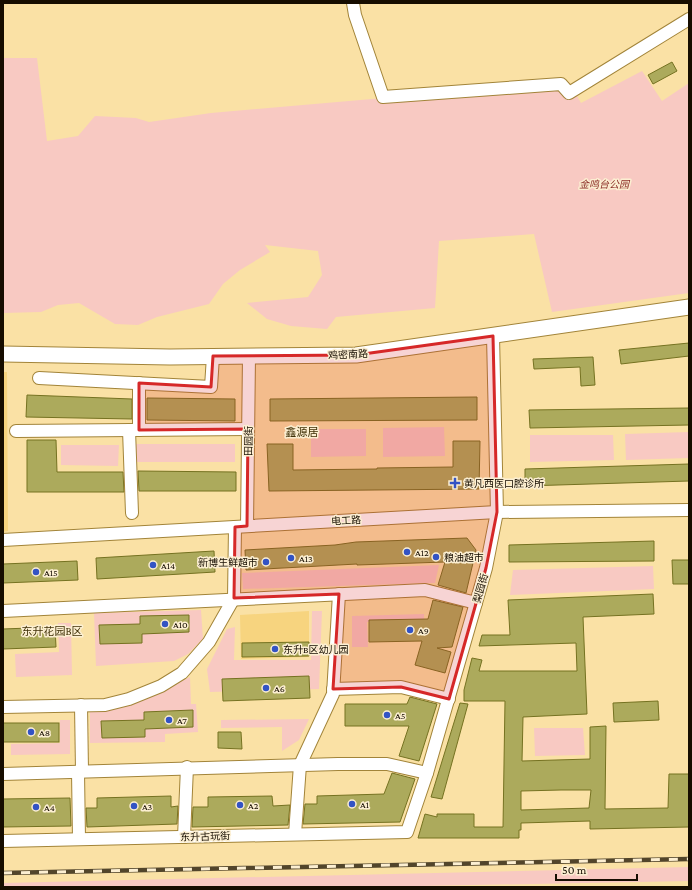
<svg xmlns="http://www.w3.org/2000/svg" width="692" height="890" font-family="'Crimson Pro','Noto Sans SC',serif">
	<style>
		.built { fill: #f7d47f }
		.green { fill: #f8c9c2 }
		.building { fill: #acaa5c; stroke: #757221; fill-rule: evenodd }
		.lines { fill: none; stroke-linecap: round; stroke-linejoin: round }
		.minor-casing { stroke: #a28439; stroke-width: 14 }
		.major-casing { stroke: #a28439; stroke-width: 17 }
		.minor { stroke: #fff; stroke-width: 12 }
		.major { stroke: #fff; stroke-width: 15 }
		.rail-casing { stroke: #52452b; stroke-width: 4.5 }
		.rail { stroke: #fcefd2; stroke-width: 3; stroke-dasharray: 9; stroke-linecap: butt }
		.marked { fill: #d62828; fill-opacity: 0.2; stroke: #d62828; stroke-width: 3; stroke-linejoin: round }
		.poi-dot { fill: #3353c4; stroke: #fcefd2; stroke-width: 1.5 }
		.labels { text-anchor: middle; stroke-width: 3; stroke-linejoin: round; paint-order: stroke }
		.park-label { font-size: 10px; font-style: italic; fill: #8c2f29; stroke: #fcefd2 }
		.street-label { font-size: 10px; fill: #160d00; stroke: #fcefd2 }
		.poi-label { font-size: 10px; fill: #160d00; stroke: #fcefd2; text-anchor: start }
		.neighbourhood-label { font-size: 11px; fill: #403107; stroke: #fcefd2 }
	</style>
	<rect width="100%" height="100%" fill="#fae1a5"/>
	<g class="built">
		<path d="M3,372h4l1,159 -5,1z"/>
		<path d="M309,611v46l-68,2 -1,-44z"/>
	</g>
	<g class="green">
		<path d="M3,58h34l10,83 31,-5 17,-20 41,2 13,4 62,-9 358,-31 12,21 61,-32 20,30 27,-18v210l-137,19 -18,-78 -95,7 -4,67 -99,9 -9,12 -36,-3 -24,-7 -20,-16 61,-6 14,-22 -4,-24 -53,-6 5,7 -30,18 -17,14 -14,20 -52,13 -19,8 -23,-1 -36,-21 -21,2 -17,7 -38,1z"/>
		<path d="M444,427l1,29 -62,1v-29z"/>
		<path d="M311,429h55v27l-55,1z"/>
		<path d="M689,432v26l-63,2 -1,-26z"/>
		<path d="M530,435h83l1,25 -84,2z"/>
		<rect x="136" y="444" width="99" height="18"/>
		<path d="M61,445h58l-1,21 -57,-1z"/>
		<path d="M439,565l-4,18 -192,6 -1,-16z"/>
		<path d="M653,566l1,23 -144,6 3,-25z"/>
		<path d="M201,610l2,29 -15,15 -14,7 -78,5 -2,-53z"/>
		<path d="M312,611h10l-3,78 -109,3 -3,-23 20,-40 8,-2 -1,33h77z"/>
		<path d="M424,614v6l-57,2 1,25h-16v-31z"/>
		<path d="M58,623h13l1,52 -56,2 -1,-23 44,-2z"/>
		<path d="M190,677l1,27h5l2,28 -33,2v8l-75,1v-35l48,-6z"/>
		<path d="M309,719l-10,21 -17,11v-24l-61,1v-8z"/>
		<path d="M60,720h10v34l-59,1v-11l49,-1z"/>
		<path d="M534,728h49l2,27 -50,1z"/>
		<path d="M689,867v14l-320,6h-366v-4z"/>
	</g>
	<g class="building">
		<path d="M672,62l5,9 -24,13 -5,-9z"/>
		<path d="M689,343v13l-68,8 -2,-14z"/>
		<path d="M593,357l2,28 -14,1 -1,-19 -46,2 -1,-10z"/>
		<path d="M27,395l105,4v20l-106,-2z"/>
		<path d="M477,397v23l-207,1v-22z"/>
		<path d="M147,398l88,1v22l-88,-1z"/>
		<path d="M689,408v17l-159,3 -1,-18z"/>
		<path d="M27,440h29l1,32h66l1,20h-97z"/>
		<path d="M453,441h27l-1,48 -210,2 -2,-47h26v26l84,-1v-1l76,-1z"/>
		<path d="M689,464v17l-164,5v-17z"/>
		<path d="M138,471l98,1v19h-97z"/>
		<path d="M467,538l9,12 -10,43 -28,-8 7,-23 -88,3v-1l-111,6 -1,-20 90,-5 21,-3z"/>
		<path d="M654,541v20l-145,1v-17z"/>
		<path d="M214,551l1,21 -118,7 -1,-21z"/>
		<path d="M672,560h17v24h-16z"/>
		<path d="M77,561l1,19 -75,3v-19z"/>
		<path d="M653,594l1,20 -71,3 4,97 -64,3 -1,44 68,-2v-32l16,-1 -1,83 63,-1 1,-34h20v53l-99,2v-8l-69,2v7h-2v8h-101l7,-24 12,3v-3h37v13h29l2,-126h-41v-11l8,-32 10,2 -3,11h98l-1,-28 -97,3 3,-11h28l-2,-35zM561,790h30l-2,18 -68,2v-19z"/>
		<path d="M433,600l30,7 -11,40 -15,1 14,4 -6,21 -30,-8 7,-24 -53,1v-22l59,-1z"/>
		<path d="M189,615v17l-47,2v9l-42,1 -1,-19 41,-1v-8z"/>
		<path d="M55,627l1,20 -53,2v-20z"/>
		<path d="M309,642v14l-67,1v-14z"/>
		<path d="M309,676l1,22 -87,3 -1,-22z"/>
		<path d="M410,697l27,7 -18,57 -20,-5 10,-30h-64v-22h62z"/>
		<path d="M658,701l1,19 -45,2 -1,-19z"/>
		<path d="M460,703l8,1 -26,95 -11,-2z"/>
		<path d="M193,710v17l-48,2v8l-43,1 -1,-17 43,-1v-8z"/>
		<rect x="3" y="723" width="56" height="19"/>
		<path d="M218,732h23l1,17 -24,-1z"/>
		<path d="M392,773l23,6 -15,43 -97,2 2,-20h12v-8l67,-2z"/>
		<path d="M171,796v11l7,-1 -1,18 -90,3 -1,-19h11v-10z"/>
		<path d="M272,796l1,10 17,-1 -2,20 -96,2 1,-20h15v-10z"/>
		<path d="M70,798l1,28 -68,1v-28z"/>
	</g>
	<g class="lines">
		<g class="minor-casing">
			<g id="minor">
				<path d="M353,3l2,12 28,82 178,-13 8,9 120,-74"/>
				<path d="M39,378l172,9 2,-31"/>
				<path d="M139,383v47"/>
				<path d="M129,430l3,83"/>
				<path d="M16,431l232,-2"/>
				<path d="M247,526l2,-170"/>
				<path d="M3,540l494,-28 192,-2"/>
				<path d="M3,611l422,-21 51,13"/>
				<path d="M333,689l68,-2 48,12"/>
				<path d="M81,705l1,66"/>
				<path d="M3,707l102,-2 24,-6 32,-13 21,-13 27,-31 25,-44 1,-71"/>
				<path d="M78,772l1,67"/>
				<path d="M3,774l335,-10h49l40,9"/>
				<path d="M295,834l5,-69 33,-71 6,-100"/>
				<path d="M184,837l3,-70"/>
				<path d="M3,841l404,-9 20,-59 59,-205 11,-56 -4,-176"/>
			</g>
		</g>
		<g class="major-casing">
			<path id="major" d="M3,354l167,3 186,-2 333,-48"/>
		</g>
		<use href="#minor" class="minor"/>
		<use href="#major" class="major"/>
		<g class="rail-casing">
			<path id="rail" d="M3,873l686,-14"/>
		</g>
		<use href="#rail" class="rail"/>
	</g>
	<path class="marked" d="M493,336l4,176 -11,56 -37,131 -48,-12 -68,2 6,-95 -105,4 1,-71 12,-1 1,-97 -109,1v-47l72,4 2,-31 143,-1z"/>
	<g class="poi-dot">
		<path d="M453 477h4v4h4v4h-4v4h-4v-4h-4v-4h4z"/>
		<circle cx="407" cy="552" r="4"/>
		<circle cx="436" cy="557" r="4"/>
		<circle cx="291" cy="558" r="4"/>
		<circle cx="266" cy="562" r="4"/>
		<circle cx="153" cy="565" r="4"/>
		<circle cx="36" cy="572" r="4"/>
		<circle cx="165" cy="624" r="4"/>
		<circle cx="410" cy="630" r="4"/>
		<circle cx="275" cy="649" r="4"/>
		<circle cx="266" cy="688" r="4"/>
		<circle cx="387" cy="715" r="4"/>
		<circle cx="169" cy="720" r="4"/>
		<circle cx="31" cy="732" r="4"/>
		<circle cx="352" cy="804" r="4"/>
		<circle cx="240" cy="805" r="4"/>
		<circle cx="134" cy="806" r="4"/>
		<circle cx="36" cy="807" r="4"/>
	</g>
	<g class="labels">
		<g class="park-label">
			<text x="604" y="188">金鸣台公园</text>
		</g>
		<g class="street-label">
			<text transform="translate(348 354) rotate(-3)" y="4">鸡密南路</text>
			<text transform="translate(248 441) rotate(-89)" y="4">田园街</text>
			<text transform="translate(346 520) rotate(-3)" y="4">电工路</text>
			<text transform="translate(480 588) rotate(-74)" y="4">梨园街</text>
			<text transform="translate(205 836) rotate(-2)" y="4">东升古玩街</text>
		</g>
		<g class="poi-label">
			<text x="464" y="487">黄凡西医口腔诊所</text>
			<text x="415" y="556">A12</text>
			<text x="444" y="561">粮油超市</text>
			<text x="299" y="562">A13</text>
			<text x="258" y="566" text-anchor="end">新博生鲜超市</text>
			<text x="161" y="569">A14</text>
			<text x="44" y="576">A15</text>
			<text x="173" y="628">A10</text>
			<text x="418" y="634">A9</text>
			<text x="283" y="653">东升B区幼儿园</text>
			<text x="274" y="692">A6</text>
			<text x="395" y="719">A5</text>
			<text x="177" y="724">A7</text>
			<text x="39" y="736">A8</text>
			<text x="360" y="808">A1</text>
			<text x="248" y="809">A2</text>
			<text x="142" y="810">A3</text>
			<text x="44" y="811">A4</text>
		</g>
		<g class="neighbourhood-label">
			<text x="302" y="436">鑫源居</text>
			<text x="52" y="635">东升花园B区</text>
		</g>
	</g>
	<rect width="692" height="890" fill="none" stroke="#160d00" stroke-width="8"/>
	<path d="M556 874v6h81v-6" fill="none" stroke="#160d00" stroke-width="2"/>
	<text x="562" y="874" font-size="12" fill="#160d00" stroke="#fcefd2" stroke-width="3" paint-order="stroke">50 m</text>
</svg>
